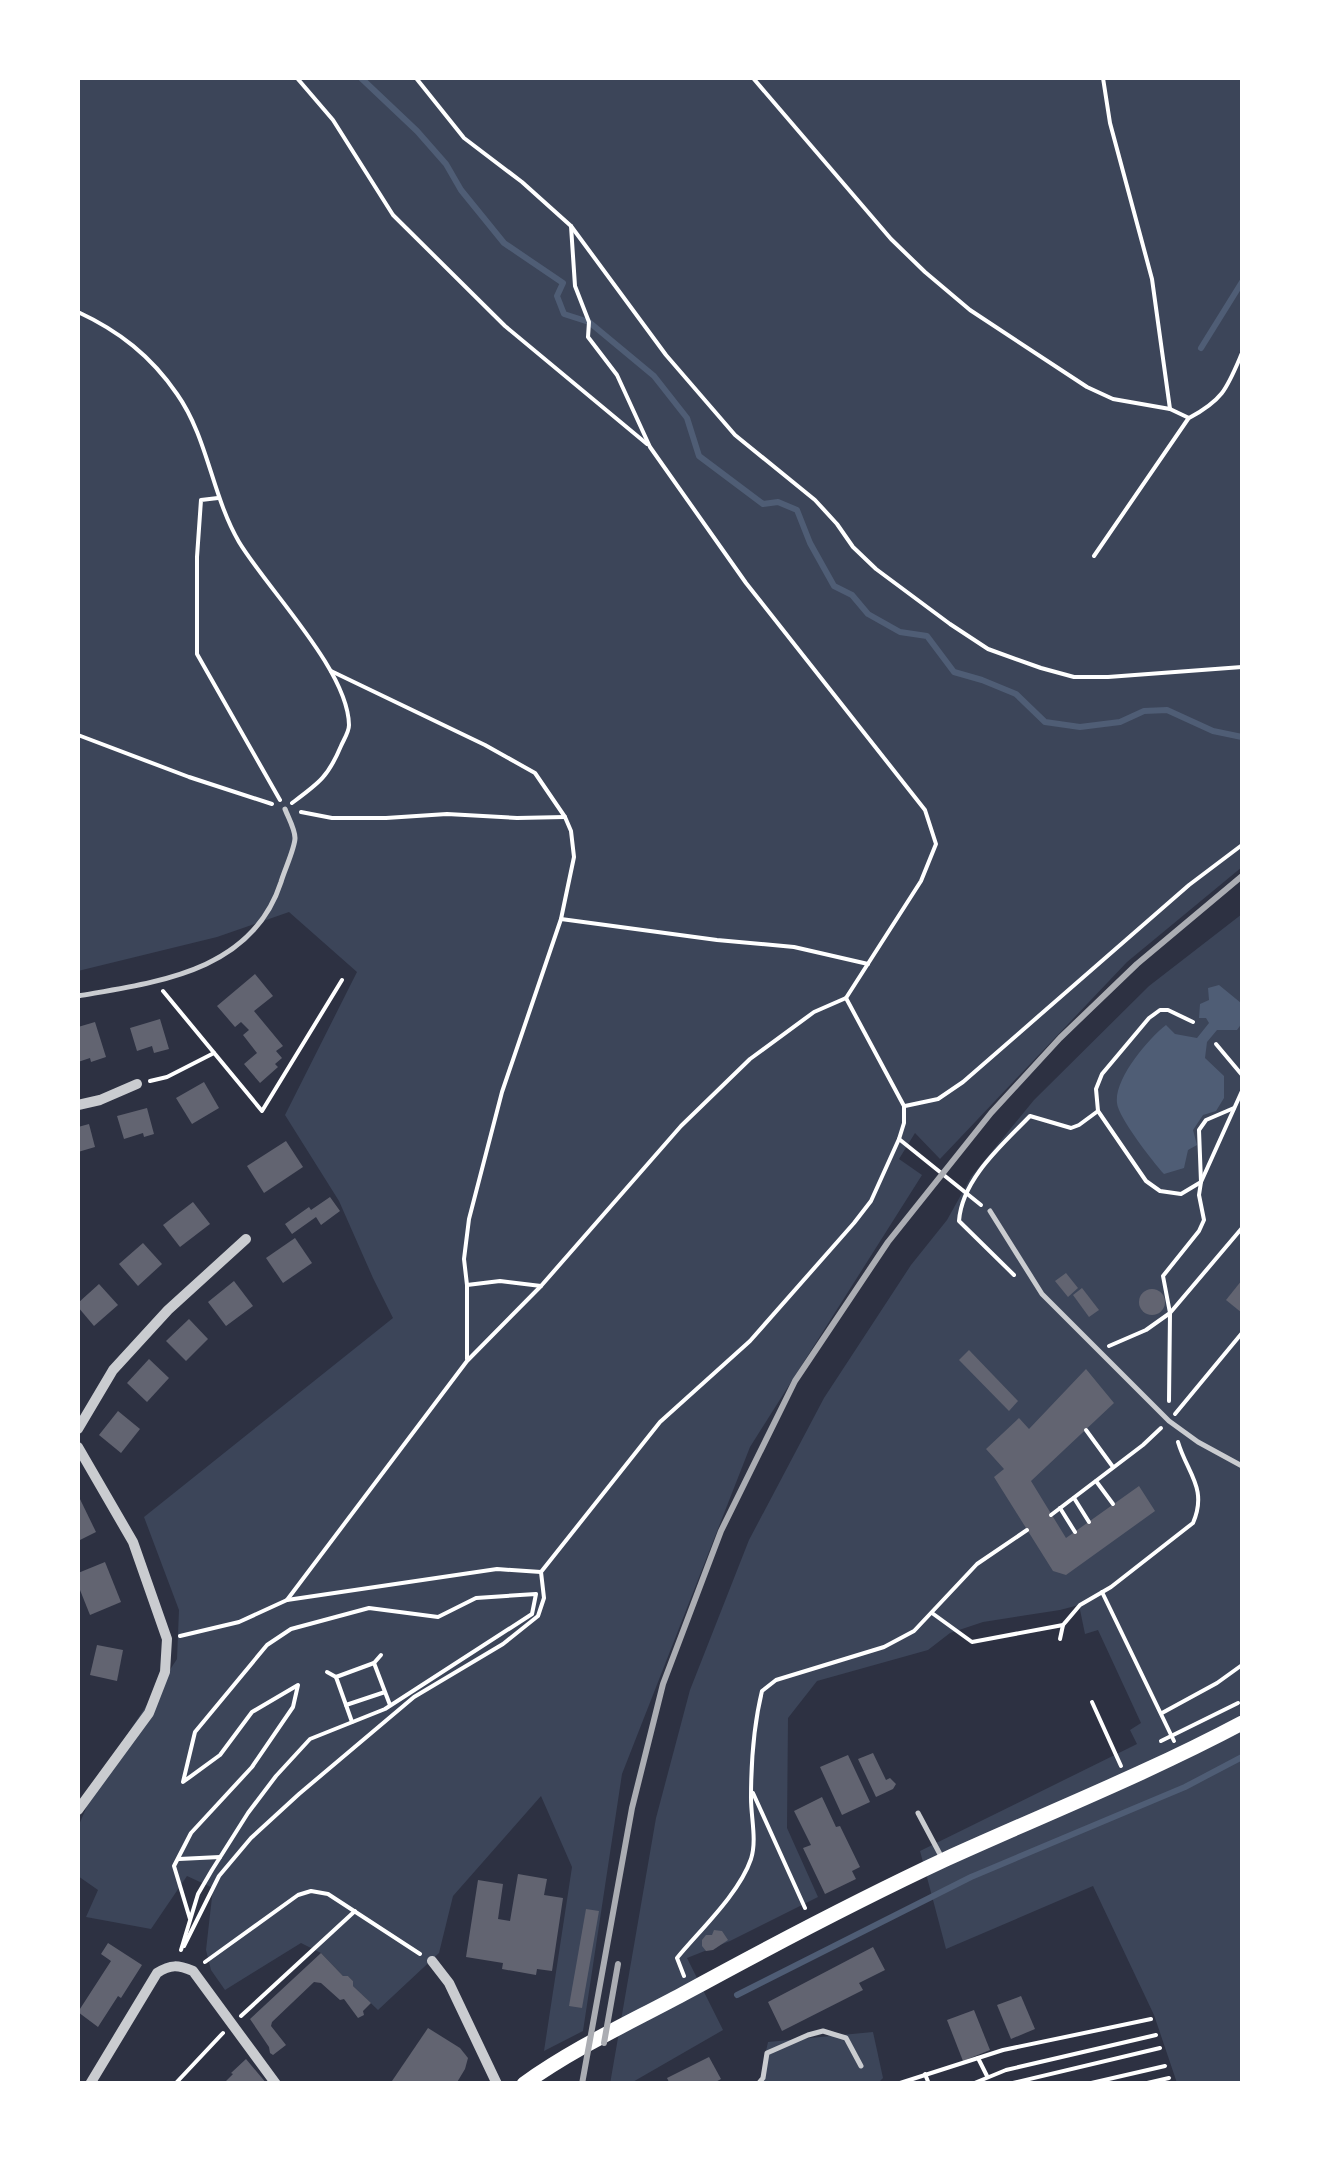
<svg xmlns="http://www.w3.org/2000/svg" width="1320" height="2161" font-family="Inter,sans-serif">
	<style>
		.green { fill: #3c4559 }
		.water { fill: #4f5d75 }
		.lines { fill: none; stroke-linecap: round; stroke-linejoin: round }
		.stream { stroke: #4f5d75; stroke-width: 6 }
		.building { fill: #626471 }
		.path { stroke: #fff; stroke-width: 4 }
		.service { stroke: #caccd0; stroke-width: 5 }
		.minor { stroke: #caccd0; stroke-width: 10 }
		.secondary { stroke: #fff; stroke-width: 15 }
		.rail { stroke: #abadb3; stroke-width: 6 }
	</style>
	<rect width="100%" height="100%" fill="#2d3142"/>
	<g class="green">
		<path d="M78,78h1164v789l-115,95 -187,197 -25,-26 -16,26 23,16 -172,272 -128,327 -39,257 -39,20 28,-184 -31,-71 -88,100 -14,57 -61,57 -25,-24v-5l-5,-5h-5l-22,-23 -20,-10 -76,47 -14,-20 -5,-20 7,-62 -26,-12 -36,53 -65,-12 12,-27 -20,-14v-49l22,-51 77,-117 2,-49 -35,-93 249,-199 -20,-40 -34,-77 -54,-86 72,-143 -68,-60 -72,25 -139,34z"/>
		<path d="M1242,914v1169h-65l-23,-68 -61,-129 -147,63 -26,-98 217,-107 -7,-14 11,-7 -43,-93 -13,4 -6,-29 -19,5 -77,12 -33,11 -22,17 -111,31 -29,37 -1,110 31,69 -88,44 -43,17 36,72 -92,53 -21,1 46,-266 34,-128 59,-150 75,-142 87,-133 36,-45 24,-43 63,-77 115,-114z"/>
		<path d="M873,2032l10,46 -5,5 -119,1 9,-42z"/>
	</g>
	<path class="water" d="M1219,985l22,18 1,20 -5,7h-20l-10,12 -2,16 19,18v22l-8,13 -13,4 -10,15 4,15 -9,5 -4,18 -20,6c-11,-12 -46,-57 -47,-71 -3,-24 31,-64 49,-78l9,9 22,4 12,-15 -3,-5h-7l1,-14 9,-4 -1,-12z"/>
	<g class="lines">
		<g class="stream">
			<path d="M361,78l56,53 29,33 15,26 43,53 59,40 -6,13 7,18 25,8 65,54 33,42 12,38 64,48 15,-2 19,8 13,33 24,43 18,9 16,19 32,18 27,4 27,36 28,8 34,14 29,28 35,5 40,-5 24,-11 23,-1 46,21 29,6"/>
			<path d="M1201,348l41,-66"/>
			<path d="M737,1995l234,-118 214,-90 57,-30"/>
		</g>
	</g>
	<g class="building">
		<path d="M255,974l18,22 -19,15 29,35 -7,5 6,7 -7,6 3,3 -18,16 -16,-19 13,-11 -14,-18 6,-5 -8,-8 -6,5 -18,-21z"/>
		<path d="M160,1019l9,30 -15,4 -2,-7 -15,5 -7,-23z"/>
		<path d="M95,1022l11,35 -15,5 -1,-4 -12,4v-22l2,-1 -2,-12z"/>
		<path d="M204,1082l15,26 -27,16 -16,-26z"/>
		<path d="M147,1108l7,26 -10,3 -1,-4 -19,6 -7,-23z"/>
		<path d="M89,1124l6,23 -17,5v-25z"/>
		<path d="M286,1141l17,26 -39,26 -17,-27z"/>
		<path d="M330,1197l10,14 -19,14 -5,-8 -24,17 -7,-10 24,-17 2,3z"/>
		<path d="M193,1202l17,22 -30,23 -17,-22z"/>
		<path d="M295,1238l17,25 -29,20 -17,-25z"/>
		<path d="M143,1243l19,21 -24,22 -19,-22z"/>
		<path d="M1066,1273l12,15 -10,9 -13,-16z"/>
		<path d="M1242,1280v33l-16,-13z"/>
		<path d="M234,1281l19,25 -27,20 -18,-24z"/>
		<path d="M99,1284l19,21 -24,21 -16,-19v-4z"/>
		<path d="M1082,1288l17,22 -10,7 -16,-22z"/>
		<circle cx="1152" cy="1302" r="13"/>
		<path d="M189,1319l19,20 -22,22 -20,-20z"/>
		<path d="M969,1350l49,51 -9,10 -50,-51z"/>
		<path d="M149,1359l20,19 -22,24 -20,-19z"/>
		<path d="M1086,1369l28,34 -83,78 35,57 73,-52 16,25 -89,64 -13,-4 -59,-94 10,-8 -18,-20 33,-31 10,11z"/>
		<path d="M118,1411l22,18 -19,24 -22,-18z"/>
		<path d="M78,1495l18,37 -18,9z"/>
		<path d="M105,1562l16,40 -31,13 -12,-30v-12z"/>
		<path d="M97,1645l26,5 -6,31 -27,-6z"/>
		<path d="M873,1753l13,27 4,-2 6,6 -3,5 -17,8 -18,-38z"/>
		<path d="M848,1755l22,47 -28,13 -22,-48z"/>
		<path d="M822,1797l14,30 4,-1 20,41 -8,4 4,8 -31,15 -22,-46 8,-3 -17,-34z"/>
		<path d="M518,1874l29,5 -3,16 19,3 -11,73 -15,-2 -1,6 -34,-6 1,-6 -37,-6 12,-77 25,4 -5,35 12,2z"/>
		<path d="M586,1909l13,2 -17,97 -13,-2z"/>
		<path d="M714,1930l8,1 6,9 -15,10 -7,1 -4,-5v-6l4,-5h6z"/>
		<path d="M108,1943l34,22 -21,33 -3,-2 -20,31 -20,-15 33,-51 -10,-7z"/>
		<path d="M873,1947l12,23 -26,13 4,7 -81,41 -14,-29z"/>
		<path d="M321,1953l22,23h5l5,5v5l18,17 -8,8 1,4 -6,3 -14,-19 -4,1 -19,-17 -7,-1 -42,40 -1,4 15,19 -13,10 -3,-2 -1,-6 -19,-28z"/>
		<path d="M1021,1996l14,33 -24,10 -14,-34z"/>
		<path d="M974,2010l16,40 -27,11 -16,-41z"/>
		<path d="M428,2028l32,20 8,10 -3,11 -9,15h-66z"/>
		<path d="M709,2057l12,22 -9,5h-42l-3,-6z"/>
		<path d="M246,2059l21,25h-44l10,-10 -2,-1z"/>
	</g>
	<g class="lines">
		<g class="path">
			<path d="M297,78l36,42 60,95 112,111 142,118"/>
			<path d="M416,78l48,60 58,44 49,44 95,129 69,80 80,65 22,24 16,23 23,22 74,55 38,25 53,19 33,9h34l134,-10"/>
			<path d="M753,78l138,161 34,33 45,38 117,77 26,12 57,10"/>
			<path d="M1103,78l7,45 42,156 18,130 19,9c35,-19 38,-30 53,-65"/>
			<path d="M78,312c41,19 73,44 99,82 31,44 35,102 62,148 29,48 109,128 110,183 0,7 -5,14 -8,21 -13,31 -22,37 -49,57"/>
			<path d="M218,498l-17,2 -4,57v97l83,146"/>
			<path d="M1094,556l94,-137"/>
			<path d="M331,671l154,74 50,28 30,44 6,14 3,26 -13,62 -59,173 -33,127 -5,40 3,26v74"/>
			<path d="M78,735l111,42 83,27"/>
			<path d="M301,812l31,6h54l61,-4 70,4 48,-1"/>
			<path d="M561,919l156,21 77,7 74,17"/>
			<path d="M163,991l99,120 80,-131"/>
			<path d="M1193,1022l-25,-12h-8l-11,8 -47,56 -6,15 2,22 48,70 14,10 21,3 20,-12 41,-91"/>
			<path d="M1216,1044l26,31"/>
			<path d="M150,1081l17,-4 47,-24"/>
			<path d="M905,1106l33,-7 25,-17 226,-197 53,-40"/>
			<path d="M899,1139l82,66"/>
			<path d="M1014,1275l-55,-54c3,-42 43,-76 71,-105l41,12 8,-3 19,-14"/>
			<path d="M467,1285l33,-4 41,5"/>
			<path d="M1109,1346l37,-16 24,-17 -7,-37 36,-45 5,-11 -5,-25 2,-13 -2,-52 7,-10 28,-12"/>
			<path d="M1169,1401l1,-88 72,-85"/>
			<path d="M1175,1414l67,-81"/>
			<path d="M1086,1430l27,37"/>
			<path d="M1096,1481l17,23"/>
			<path d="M1074,1498l15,24"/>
			<path d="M1060,1508l15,24"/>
			<path d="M1051,1515l92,-70 18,-17"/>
			<path d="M1102,1592l72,149"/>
			<path d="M287,1600l180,-239 74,-75 140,-160 69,-67 64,-47 32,-14 75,-117 15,-37 -11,-34 -179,-227 -96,-136 -33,-72 -29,-38 1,-15 -14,-36 -4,-60"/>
			<path d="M932,1613l40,29 91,-17 17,-20 31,-18 82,-64c15,-35 -6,-50 -15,-81"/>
			<path d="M180,1636l59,-14 48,-22 210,-31 44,3"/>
			<path d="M1060,1639l3,-14"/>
			<path d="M374,1663l7,-8"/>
			<path d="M327,1672l9,5"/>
			<path d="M385,1692l-39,13 -10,-28 38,-14 16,42"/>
			<path d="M1092,1702l29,64"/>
			<path d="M346,1705l6,17"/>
			<path d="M1162,1713l55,-30 25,-18"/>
			<path d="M1161,1741l77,-38"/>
			<path d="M753,1793l52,115"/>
			<path d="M179,1859l41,-2"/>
			<path d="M184,1946l35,-70 32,-38 48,-44 115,-97 89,-53 35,-28 6,-18 -3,-26 119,-150 90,-81 104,-118 17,-22 28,-62 5,-16v-17l-58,-108"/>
			<path d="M181,1950l17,-56 14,-24 36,-57 28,-37 34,-37 75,-30 147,-95 4,-20 -60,4 -38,19 -69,-9 -78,21 -24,16 -72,87 -12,50 37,-27 32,-43 46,-27 -5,22 -41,60 -61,66 -17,33 16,53"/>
			<path d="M205,1962l93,-67 13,-4 17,3 92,60"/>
			<path d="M684,1976l-7,-18c23,-28 62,-64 74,-99 6,-19 0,-41 0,-61 0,-35 3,-74 11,-107l14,-11 108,-33 30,-16 63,-67 50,-34"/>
			<path d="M241,2016l114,-105"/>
			<path d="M978,2058l9,18"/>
			<path d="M925,2074l4,10"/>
			<path d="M1013,2083l147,-35"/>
			<path d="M175,2084l48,-51"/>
			<path d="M897,2084l106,-34 148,-31"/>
			<path d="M972,2084l34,-14 150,-35"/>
			<path d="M1087,2084l78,-18"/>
			<path d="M1143,2084l26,-6"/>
		</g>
		<g class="service">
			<path d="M78,996c79,-14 174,-24 203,-114 3,-11 14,-34 14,-44 0,-9 -7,-21 -10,-29"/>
			<path d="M990,1211l52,83 127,127 29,21 44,24"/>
			<path d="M918,1813l24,45"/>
			<path d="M758,2084l5,-6 4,-25 41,-18 15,-4 23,7 15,28"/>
		</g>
		<g class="minor">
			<path d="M78,1105l22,-5 37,-16"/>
			<path d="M78,1429l35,-59 55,-60 78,-71"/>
			<path d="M78,1447l55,95 34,97 -2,33 -16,41 -71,97"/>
			<path d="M432,1961l17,22 48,101"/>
			<path d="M90,2084l67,-111c14,-9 21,-8 36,-2l83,113"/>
		</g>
		<path class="secondary" d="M524,2084c50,-36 105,-61 159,-90 86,-47 173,-93 263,-135 99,-45 200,-85 296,-136"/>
		<g class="rail">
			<path d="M604,2043l14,-79"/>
			<path d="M582,2084l50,-276 31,-124 58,-153 74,-150 93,-139 103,-129 69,-75 77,-74 105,-88"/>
		</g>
	</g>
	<rect width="1320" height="2161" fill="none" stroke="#ffffff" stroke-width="160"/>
</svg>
